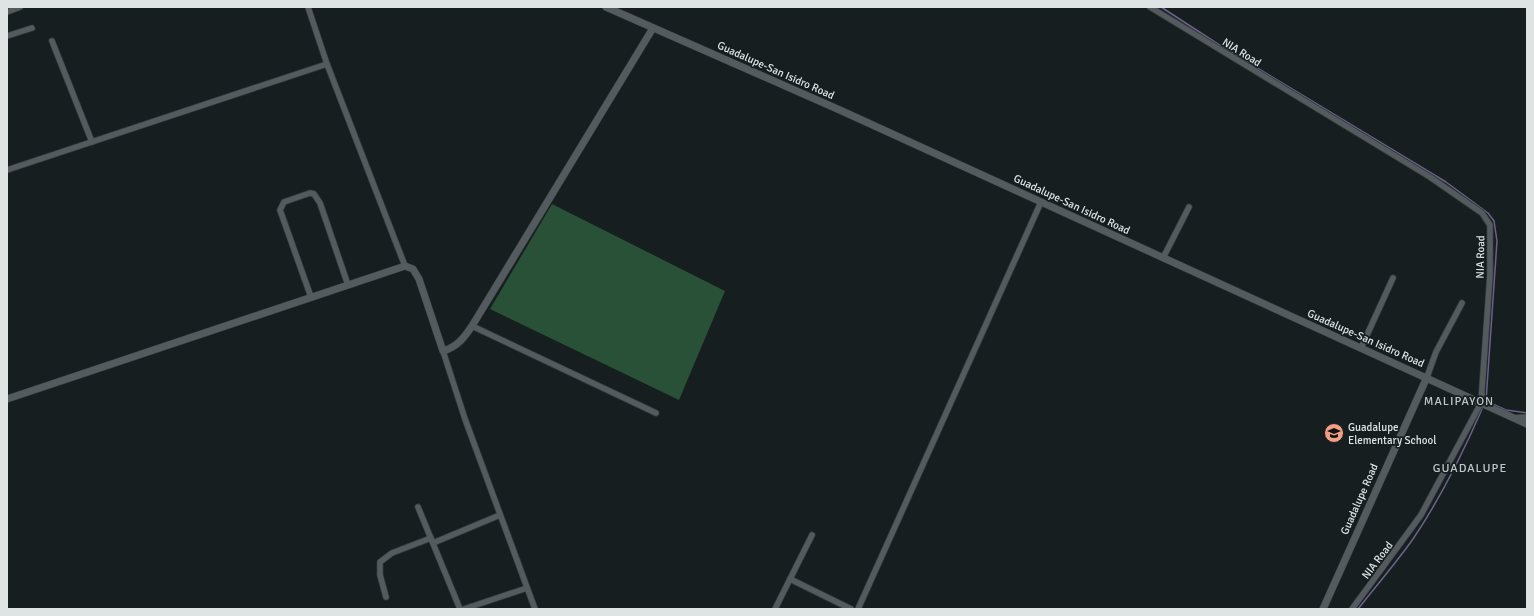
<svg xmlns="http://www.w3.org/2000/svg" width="1534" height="616" font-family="Signika,sans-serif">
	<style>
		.forest { fill: #285137 }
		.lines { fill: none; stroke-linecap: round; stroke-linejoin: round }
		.stream { stroke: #6b628a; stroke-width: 1.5 }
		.minor-casing { stroke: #34383a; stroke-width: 7 }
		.tertiary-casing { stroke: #34383a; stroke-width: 8 }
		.minor { stroke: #545b5e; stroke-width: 5.5 }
		.tertiary { stroke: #545b5e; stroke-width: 7 }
		.labels { text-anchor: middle; stroke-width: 3.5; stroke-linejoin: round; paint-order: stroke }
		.street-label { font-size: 11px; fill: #dee3e4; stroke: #171e20 }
		.poi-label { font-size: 11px; fill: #dee3e4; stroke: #171e20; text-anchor: start }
		.neighbourhood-label { font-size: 12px; letter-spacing: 1px; fill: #bfc7ca; stroke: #171e20 }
	</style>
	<rect width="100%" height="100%" fill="#171e20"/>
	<path class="forest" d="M552,204l173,87 -46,109 -189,-91z"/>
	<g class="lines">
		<g class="stream">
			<path d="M1161,7l60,39 225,136 42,31 6,8 3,20 -11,160 20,9 21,3"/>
			<path d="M1358,609c18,-23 38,-46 55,-70 27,-40 50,-86 69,-130"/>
		</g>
		<g class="minor-casing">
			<g id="minor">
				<path d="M308,7l19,57 78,202"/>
				<path d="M1150,7l280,170 52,36 8,12v50l-9,128 -60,112 -69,94"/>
				<path d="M7,12l13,-5"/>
				<path d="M7,36l25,-8"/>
				<path d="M52,41l40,101"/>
				<path d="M7,170l320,-106"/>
				<path d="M1163,258l26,-51"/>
				<path d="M311,297l-31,-87 4,-8 26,-9 4,1 6,9 28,82"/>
				<path d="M472,326l184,87"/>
				<path d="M1361,348l32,-70"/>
				<path d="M443,351l22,68 70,190"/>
				<path d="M1427,377l9,-25 26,-49"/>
				<path d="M1514,418l13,-1"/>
				<path d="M418,507l42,102"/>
				<path d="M433,543l67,-28"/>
				<path d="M790,579l61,30"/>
				<path d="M386,597l-6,-22v-13l12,-9 39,-15"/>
				<path d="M464,609l63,-21"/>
				<path d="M775,609l37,-74"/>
				<path d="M858,609l183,-407"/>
			</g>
		</g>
		<g class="tertiary-casing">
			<g id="tertiary">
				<path d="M606,7l236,104 685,313"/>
				<path d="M7,399l398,-133 8,3 6,10 24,72c14,-4 21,-13 29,-25l181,-298"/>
				<path d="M1323,609l104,-232"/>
			</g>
		</g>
		<use href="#minor" class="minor"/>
		<use href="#tertiary" class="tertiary"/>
	</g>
	<defs>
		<g id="school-disc" transform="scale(1)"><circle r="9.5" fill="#f39f84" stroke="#171e20"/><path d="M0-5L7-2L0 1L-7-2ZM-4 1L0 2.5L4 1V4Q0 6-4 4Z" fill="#111"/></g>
	</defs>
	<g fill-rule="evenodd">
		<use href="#school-disc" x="1334" y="433"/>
	</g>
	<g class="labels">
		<g class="street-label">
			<text transform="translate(1242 52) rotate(32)" y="4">NIA Road</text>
			<text transform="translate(776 70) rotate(24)" y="4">Guadalupe-San Isidro Road</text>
			<text transform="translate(1072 204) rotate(25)" y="4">Guadalupe-San Isidro Road</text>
			<text transform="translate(1480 257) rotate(-89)" y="4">NIA Road</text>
			<text transform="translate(1366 338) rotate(24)" y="4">Guadalupe-San Isidro Road</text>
			<text transform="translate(1359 499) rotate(-66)" y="4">Guadalupe Road</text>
			<text transform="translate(1377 560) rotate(-53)" y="4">NIA Road</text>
		</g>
		<g class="poi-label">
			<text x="1348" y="431">Guadalupe<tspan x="1348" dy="13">Elementary School</tspan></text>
		</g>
		<g class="neighbourhood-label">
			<text x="1459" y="405">MALIPAYON</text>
			<text x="1470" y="472">GUADALUPE</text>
		</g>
	</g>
	<rect width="1534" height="616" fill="none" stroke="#dee3e4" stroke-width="16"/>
</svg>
